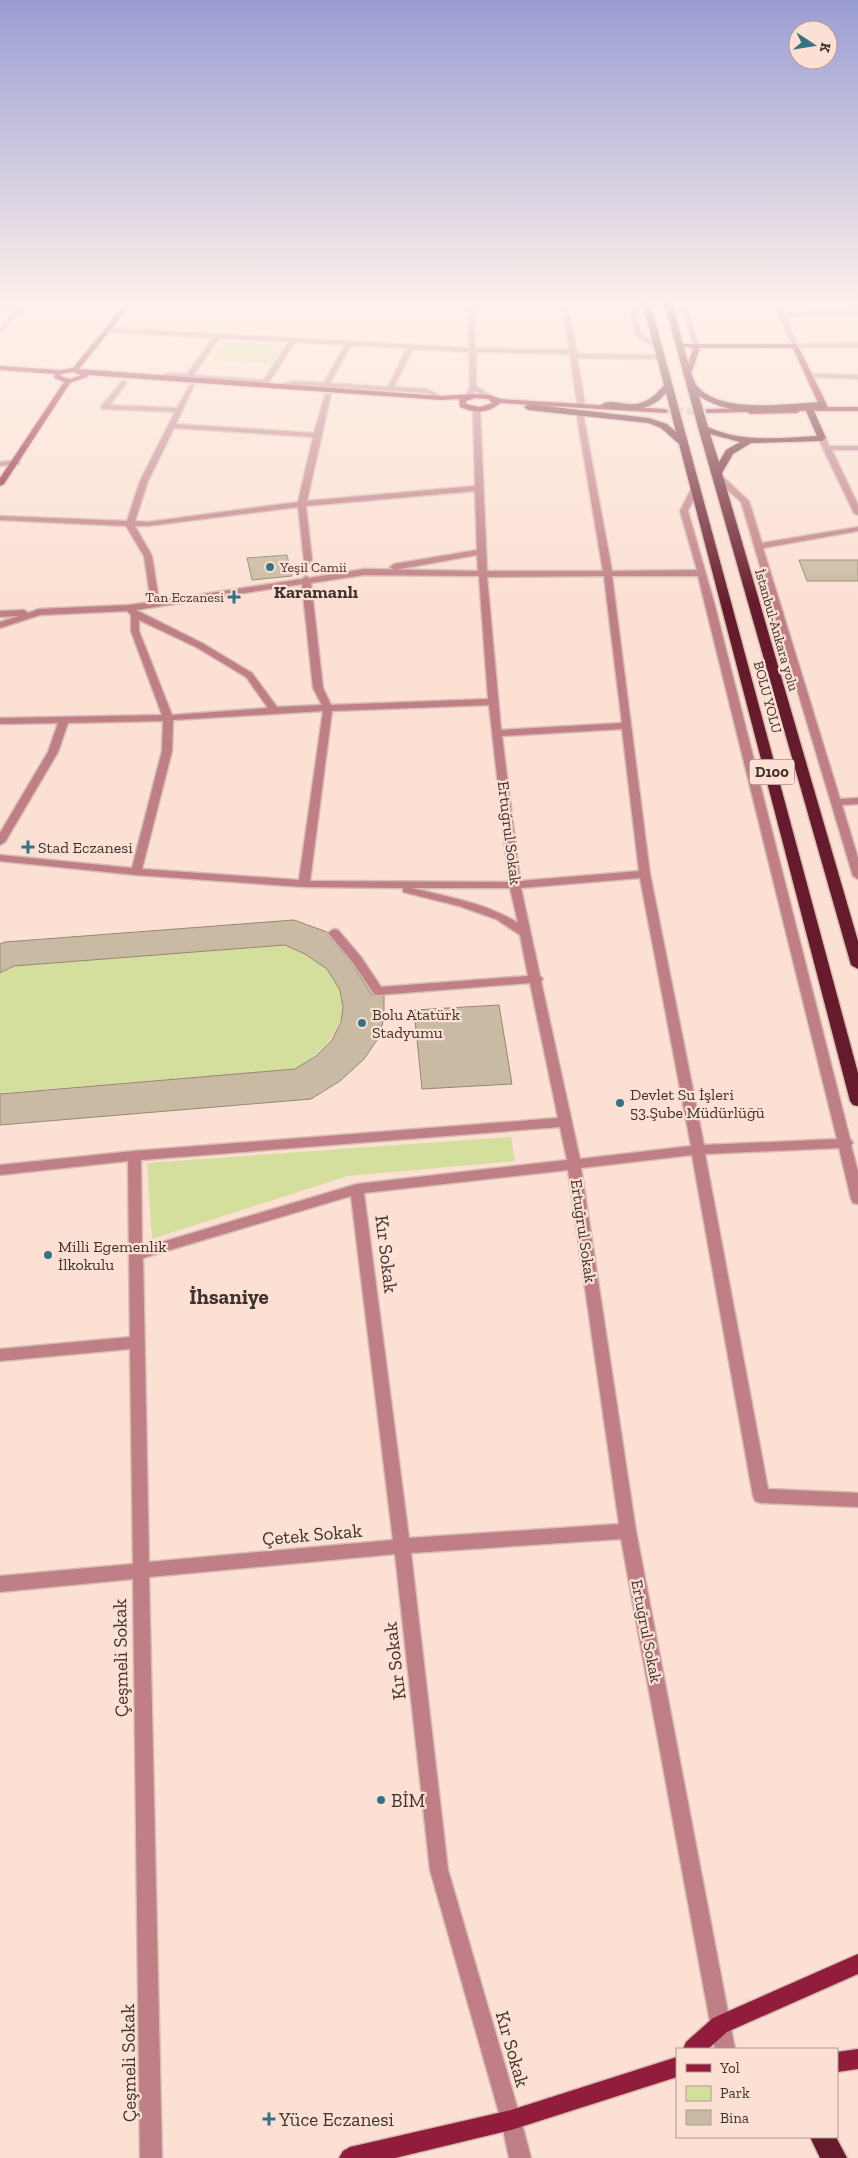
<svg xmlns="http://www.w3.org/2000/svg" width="858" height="2158" font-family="'Zilla Slab',serif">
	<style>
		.green { fill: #d4de9d }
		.building { fill: #c9bba3; stroke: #958771 }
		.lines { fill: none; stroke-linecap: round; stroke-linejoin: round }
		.major-tunnel { stroke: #d6bdb2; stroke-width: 7; stroke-dasharray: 7 4; stroke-linecap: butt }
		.minor-casing { stroke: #d6bdb2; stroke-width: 3 }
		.major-casing { stroke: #d6bdb2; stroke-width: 3 }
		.highway-casing { stroke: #d6bdb2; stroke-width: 3 }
		.minor { fill: #c07f87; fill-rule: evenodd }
		.major { fill: #911c3c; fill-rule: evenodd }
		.highway { fill: #661b2c; fill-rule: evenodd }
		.poi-dot { fill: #327386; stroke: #fce0d3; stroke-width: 2 }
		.labels { text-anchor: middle; stroke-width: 4.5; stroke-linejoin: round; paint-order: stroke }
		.far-poi-label { font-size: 14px; fill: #3d322d; stroke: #fce0d3; text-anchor: start }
		.far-street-label { font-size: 14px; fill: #3d322d; stroke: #fce0d3 }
		.shield { fill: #fce0d3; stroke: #76665f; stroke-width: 1 }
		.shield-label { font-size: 15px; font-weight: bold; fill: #3d322d }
		.street-label { font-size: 16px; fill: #3d322d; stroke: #fce0d3 }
		.poi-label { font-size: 16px; fill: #3d322d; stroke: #fce0d3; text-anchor: start }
		.far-district-label { font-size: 18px; font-weight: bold; fill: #3d322d; stroke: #fce0d3 }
		.near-street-label { font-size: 19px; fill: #3d322d; stroke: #fce0d3 }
		.near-poi-label { font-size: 19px; fill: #3d322d; stroke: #fce0d3; text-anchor: start }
		.district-label { font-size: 21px; font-weight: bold; fill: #3d322d; stroke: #fce0d3 }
	</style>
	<rect width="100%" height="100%" fill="#fce0d3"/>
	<g class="green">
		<path d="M223,342l62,4 -11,18 -63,-4z"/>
		<path d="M285,945c74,26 76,85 10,124l-295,24v-119l14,-8z"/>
		<path d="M511,1137l4,24 -167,15 -196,63 -5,-76z"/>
	</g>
	<g class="building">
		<path d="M287,555l5,21 -40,4 -5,-22z"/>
		<path d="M799,560h59v21h-51z"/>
		<path d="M294,920l33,12v2l25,30 20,31 12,1v23l-7,21 -13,19 -24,22 -29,18 -311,26v-31l295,-25 21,-13 16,-16 9,-18 2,-15 -3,-17 -13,-21 -22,-15 -20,-9 -271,21 -14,7v-29l5,-2z"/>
		<path d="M499,1005l13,79 -90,5 -8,-79z"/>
	</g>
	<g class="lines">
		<path class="major-tunnel" d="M665,411h44"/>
		<g class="minor-casing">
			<g id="minor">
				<path d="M23,302h7l-30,32v-6l18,-19 -18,-1v-4l21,1z"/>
				<path d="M468,302h6l1,46 94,2 -7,-48h6l9,52 84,1 3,2 -3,2 -84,-1 8,46 -4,2 -4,-2 -7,-50 -94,-2v34l17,11 2,1 -4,2 -16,-9 -3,5 -6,-1 4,-8 -1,-35 -56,-3 -19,38 33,2 18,9 -4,2 -15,-7 -132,-8 -21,4 -3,-2 24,-6 30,2 21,-38 -50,-3 -26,40 -3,2 -97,-7 -13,3v-2l12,-5 19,1 26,-36 -104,-6 -3,-2 3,-2 360,20zM220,338l69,4 -25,38 -71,-5zM351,345l56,3 -19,39 -58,-4z"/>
				<path d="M629,302h6l6,32 19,12v2h-4l-21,-13z"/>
				<path d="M680,302h6l13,45 -5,-1z"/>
				<path d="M772,302h6l5,10 75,-1v4l-73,1 12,28 61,-1v4h-65z"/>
				<path d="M810,374l48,1v4l-50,-2 -1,-1z"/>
				<path d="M122,381l5,1 -17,23 67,3 13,-23h4l-18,39 138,9 11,-38 6,-1 -24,107 168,-15 -2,-77 7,-2 7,164h116l-27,-160 7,2 29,158 85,-1 -17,-59 13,-26h6l1,2 -12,24 27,95 135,533 3,4 -2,2 7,27v32l-5,-1 -2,-4 -12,-51 -134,6 63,335 90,4v14l-97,-4 -6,-2 -2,-5 -61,-341 -111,13 55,363 99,518h-20l-94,-510 -210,14 37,317 73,250 10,38h-22l-8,-38 -71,-250 -35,-316 -246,23 13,581h-22l-7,-579 -133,13v-16l133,-12 -3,-215 -130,12v-12l130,-12 -2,-176 -128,14v-10l134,-14 424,-33 -28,-135 -152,12 -4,-1 -21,-31 -25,-30 6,-4 4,1 23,27 20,30 147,-11 -8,-41 -24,-16 -37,-13 -56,-14v-4l-99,-1 -168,-12 -136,-14v-6l132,13 30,-117 1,-30 -95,2 -10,29 -53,90 -5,3v-12l48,-81 10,-29 -58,1v-6l162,-3 -31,-84v-16l-4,-4 -87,4 -40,13v-6l19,-6 -19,1v-6l24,-1 4,3 11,-4 90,-4 22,-3 -7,-46 -18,-30 -126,-6v-4l127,5 13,-40 35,-69 -73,-3 -1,-2zM174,428l139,9 -15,65 -150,20 -13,-1 13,-40zM475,491l2,59 -83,14 -4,3 4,3 83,-15 1,16 -114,-2 -55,9 -3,-2 -4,3 -143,22 -7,-45 -17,-30h13l150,-19 6,53 4,3 4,-3 -6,-54zM364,575l115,1 9,123 -157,6 -8,-17 -12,-105zM604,576l18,147 -121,7 -14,-153zM612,576h86l139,563 -133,6 -54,-271zM302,584l11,104 9,17 -45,2 -25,-34 -50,-30 -66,-33zM139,620l57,27 50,30 22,31 -96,7 -33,-84zM489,705l20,177 -199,-1 22,-170zM323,711l-24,169 -157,-11 30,-118 1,-31zM622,729l17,142 -119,10 -18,-145zM640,878l51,268 -111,13 -39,-178 2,-2 -3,-3 -19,-88zM412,888h98l8,35c-32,-20 -70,-26 -106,-35zM560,1127l7,33 -210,24 -215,64 -1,-88zM568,1170l51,354 -210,14 -45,-345zM351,1196l42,344 -244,22 -6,-304z"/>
				<path d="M819,436h6l4,10h29v4h-26l26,55v10l-4,-2 -36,-75z"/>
				<path d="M16,460l4,2 -1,2 -19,2v-4z"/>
				<path d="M713,473h6l30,28 13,42 96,-16v4l-95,17 77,251 18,-1v6l-16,1 16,53v21l-5,-3 -112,-374 -28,-25z"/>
			</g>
		</g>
		<g class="major-casing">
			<g id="major">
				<path d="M127,302h6l-54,67 362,27 33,-2 16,1 11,4 164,10 4,2 -4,2 -165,-10c-11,11 -27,10 -40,4l-1,-8 -18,1 -353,-25 -1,2 -17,6 -66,101 -4,2v-8l64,-96 -10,-4 1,-4 -55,-4v-4l60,4 13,-2zM73,372l8,3 -11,4 -10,-3 2,-2zM475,398l13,1 4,4 -12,4 -14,-3v-3z"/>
				<path d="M795,344l3,2 30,61h30v4h-58l-3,2 -47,1 -3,-2 -41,1v-4h3l47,-1 3,2 61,-3 -27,-59h-93l-9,26 -3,2 -3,-2 8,-26 -15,-2 3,-2z"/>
				<path d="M858,1954v20l-131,58 -19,17h-25l3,-7 27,-24z"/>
				<path d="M858,2049v20l-21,3v-20z"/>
				<path d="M677,2057v20l-166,53 -116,28h-56l4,-7 7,-4 161,-37z"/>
			</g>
		</g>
		<g class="highway-casing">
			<g id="highway">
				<path d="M642,302h8l208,771v33l-5,-1 -3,-4 -171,-657 -18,-16 -13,-5 -120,-13 -4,-3 4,-3 121,14 18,6 9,8 -10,-39c-16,20 -38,17 -61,15l-4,-3c16,-12 34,16 63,-20z"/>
				<path d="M664,302h8c4,14 19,77 25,84 24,29 93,17 126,16l4,3 -4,3c-39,1 -89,12 -124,-12l9,31c35,16 71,11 109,9l-11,-25 4,-3 4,3 12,27 -4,3 -71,2 -18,11 -11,19 136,468v28l-7,-4 -153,-538zM710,434l30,8 -14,8 -7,12z"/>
				<path d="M810,2137h26l11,21h-27z"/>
			</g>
		</g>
		<use href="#minor" class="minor"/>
		<use href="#major" class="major"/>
		<use href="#highway" class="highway"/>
	</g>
	<linearGradient id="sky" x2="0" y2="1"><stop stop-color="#9a9dd3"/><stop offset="0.5" stop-color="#fef1eb"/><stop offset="1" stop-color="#fef1eb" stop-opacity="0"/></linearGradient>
	<rect width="858" height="604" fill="url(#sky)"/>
	<g class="poi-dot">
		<circle cx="270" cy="567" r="5"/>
		<path d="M231.5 589.5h5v5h5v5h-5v5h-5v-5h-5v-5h5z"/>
		<path d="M25.5 839.5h5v5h5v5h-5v5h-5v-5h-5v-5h5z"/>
		<circle cx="362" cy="1023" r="5"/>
		<circle cx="620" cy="1103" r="5"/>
		<circle cx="48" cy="1255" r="5"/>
		<circle cx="381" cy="1800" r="5"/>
		<path d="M266.5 2111.5h5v5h5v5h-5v5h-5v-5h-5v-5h5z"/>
	</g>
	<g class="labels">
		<g class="far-poi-label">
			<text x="280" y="572">Yeşil Camii</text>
			<text x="224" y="602" text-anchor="end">Tan Eczanesi</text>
		</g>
		<g class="far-street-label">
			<text transform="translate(777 630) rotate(74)" y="5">İstanbul-Ankara yolu</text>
			<text transform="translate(768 697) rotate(75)" y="5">BOLU YOLU</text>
		</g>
		<rect class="shield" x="749.5" y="759.5" width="45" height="25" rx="4"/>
		<g class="shield-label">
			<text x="772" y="777">D100</text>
		</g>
		<g class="street-label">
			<text transform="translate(510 833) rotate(83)" y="6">Ertuğrul Sokak</text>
			<text transform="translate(584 1231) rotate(82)" y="6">Ertuğrul Sokak</text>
			<text transform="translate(647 1631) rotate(79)" y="6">Ertuğrul Sokak</text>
		</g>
		<g class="poi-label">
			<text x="38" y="853">Stad Eczanesi</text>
			<text x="372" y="1020">Bolu Atatürk<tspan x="372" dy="18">Stadyumu</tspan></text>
			<text x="630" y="1100">Devlet Su İşleri<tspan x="630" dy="18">53.Şube Müdürlüğü</tspan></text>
			<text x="58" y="1252">Milli Egemenlik<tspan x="58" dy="18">İlkokulu</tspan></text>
		</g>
		<g class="far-district-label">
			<text x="316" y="598">Karamanlı</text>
		</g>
		<g class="near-street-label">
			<text transform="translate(387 1254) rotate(83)" y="7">Kır Sokak</text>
			<text transform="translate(312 1534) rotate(-5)" y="7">Çetek Sokak</text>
			<text transform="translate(120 1658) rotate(-91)" y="7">Çeşmeli Sokak</text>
			<text transform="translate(394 1661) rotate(-97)" y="7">Kır Sokak</text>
			<text transform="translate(513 2049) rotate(74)" y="7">Kır Sokak</text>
			<text transform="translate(128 2063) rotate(-91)" y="7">Çeşmeli Sokak</text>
		</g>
		<g class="near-poi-label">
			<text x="391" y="1807">BİM</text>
			<text x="279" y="2126">Yüce Eczanesi</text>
		</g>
		<g class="district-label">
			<text x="229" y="1304">İhsaniye</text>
		</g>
	</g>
	<rect x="676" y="2048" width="162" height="90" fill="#fce0d3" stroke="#b09a91"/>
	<rect x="686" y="2064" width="25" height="8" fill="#911c3c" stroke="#b09a91"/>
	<text x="720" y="2073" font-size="15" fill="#3d322d">Yol</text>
	<rect x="686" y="2086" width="25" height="15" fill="#d4de9d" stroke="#b09a91"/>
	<text x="720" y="2098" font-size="15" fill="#3d322d">Park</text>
	<rect x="686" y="2110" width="25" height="15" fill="#c9bba3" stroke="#b09a91"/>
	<text x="720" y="2123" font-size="15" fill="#3d322d">Bina</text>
	<g transform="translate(813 45) rotate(102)"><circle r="24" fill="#fce0d3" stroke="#b09a91"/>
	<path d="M0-4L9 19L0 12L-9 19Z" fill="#327386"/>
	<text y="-8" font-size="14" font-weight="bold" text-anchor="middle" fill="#3d322d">K</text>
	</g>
</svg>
